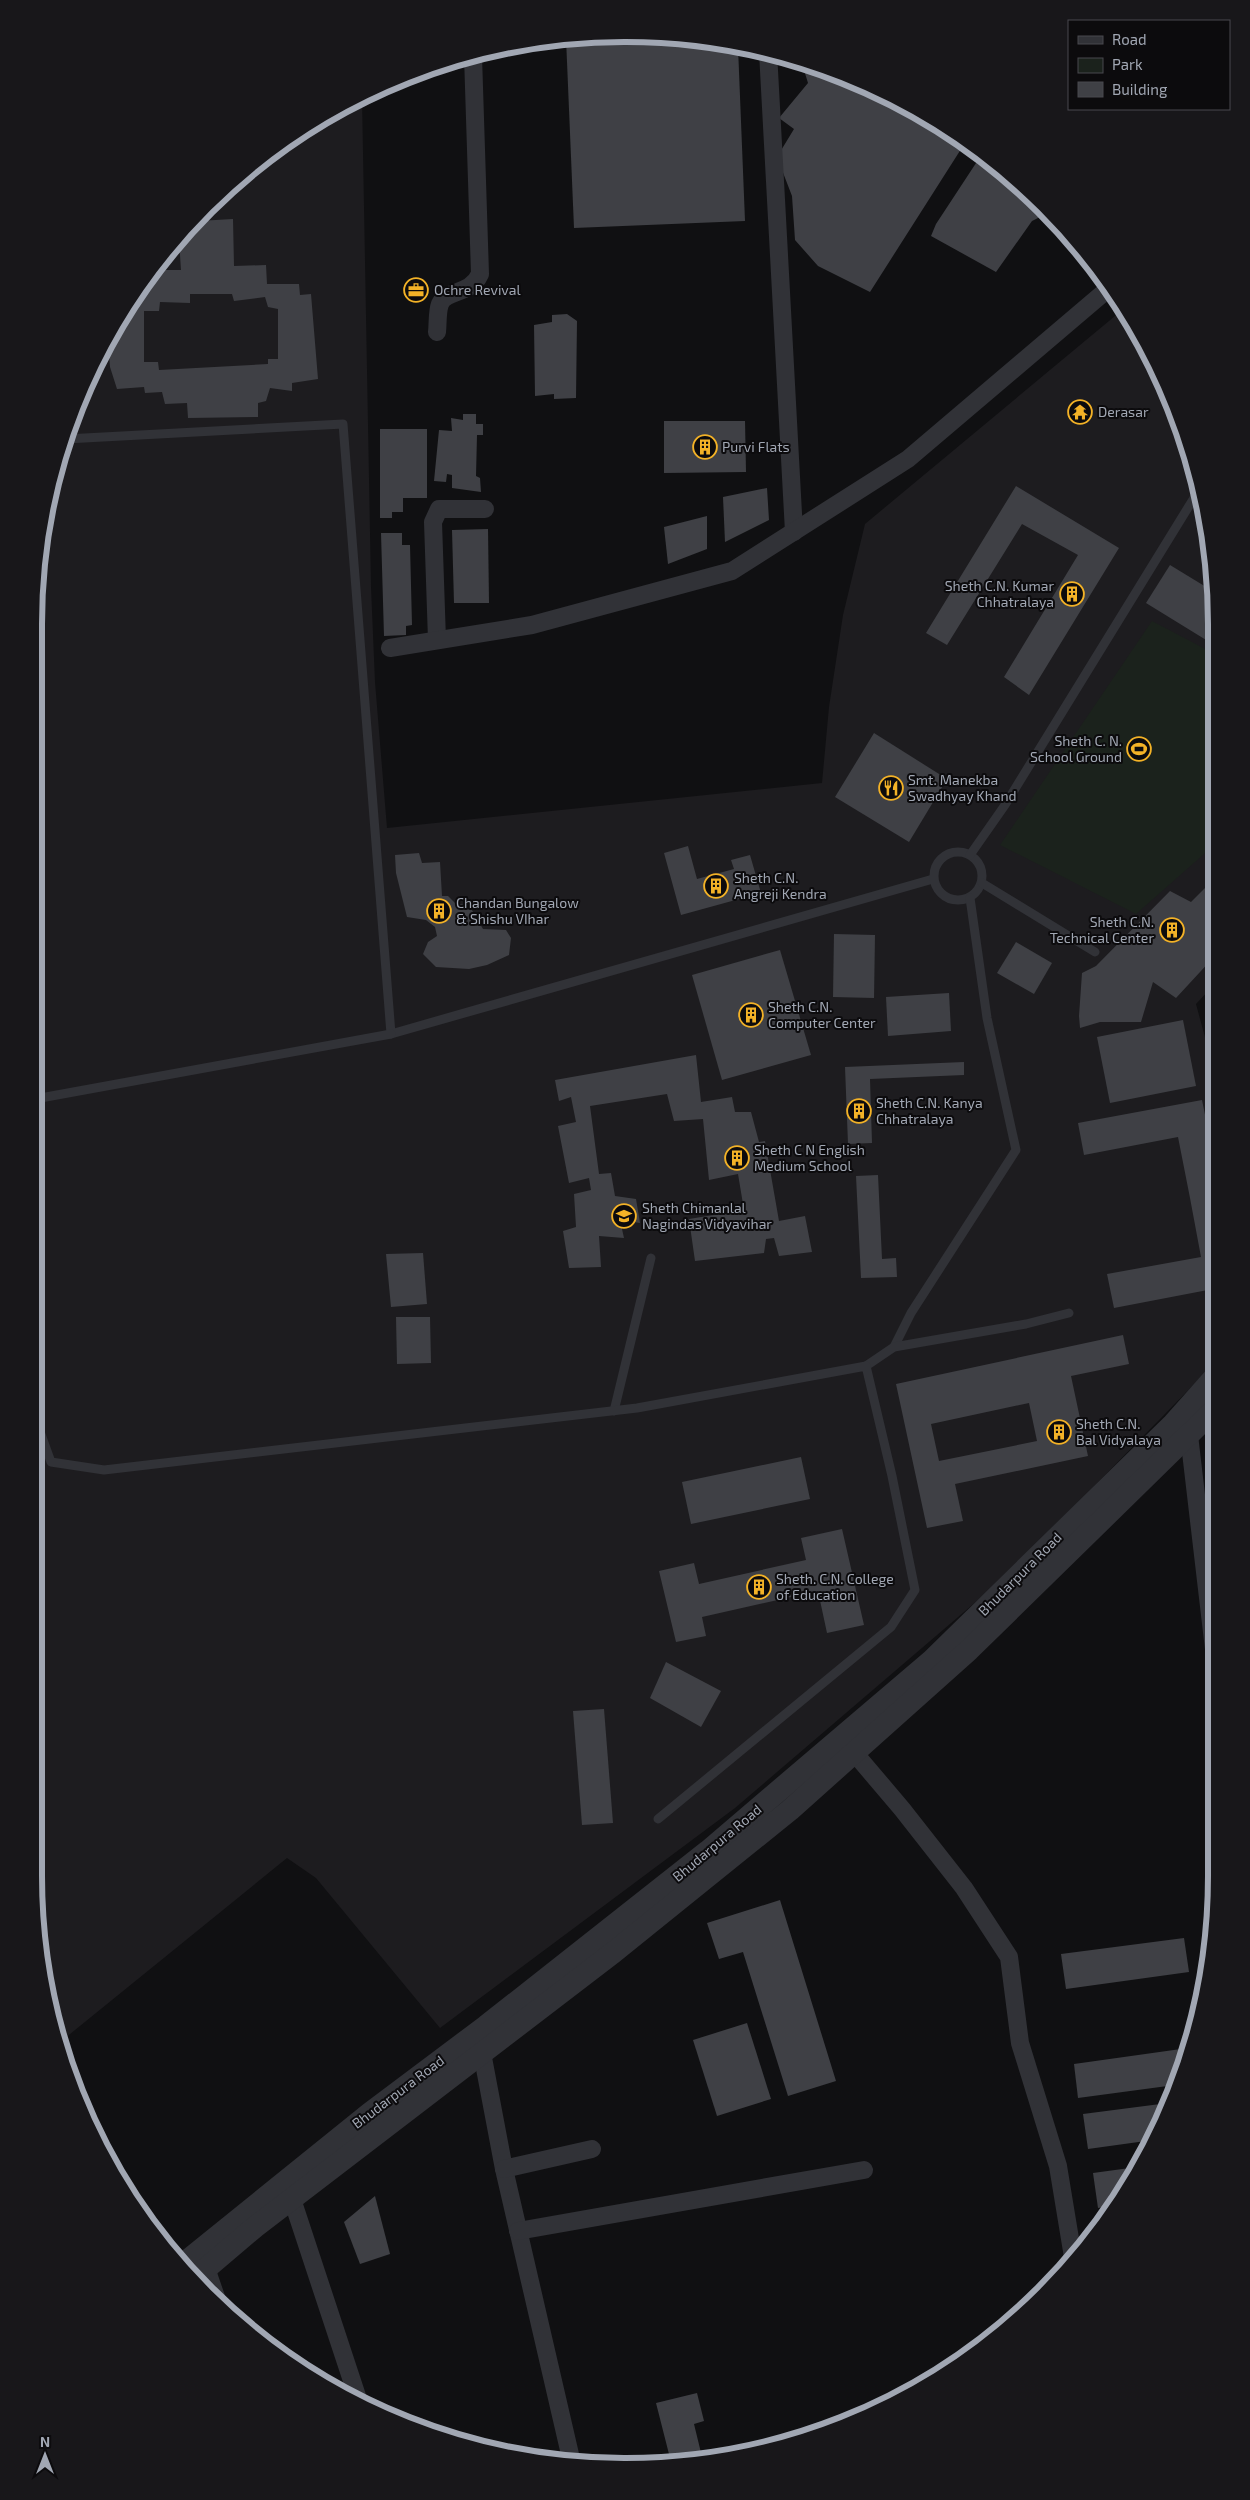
<svg xmlns="http://www.w3.org/2000/svg" width="1250" height="2500" font-family="'Exo 2',sans-serif">
	<style>
		.built { fill: #1d1c1f }
		.green { fill: #1b221c }
		.building { fill: #3f4045; fill-rule: evenodd }
		.lines { fill: none; stroke-linecap: round; stroke-linejoin: round }
		.service { stroke: #313237; stroke-width: 9 }
		.minor { stroke: #313237; stroke-width: 18 }
		.tertiary { stroke: #313237; stroke-width: 22 }
		.labels { text-anchor: middle; stroke-width: 4; stroke-linejoin: round; paint-order: stroke }
		.poi-label { font-size: 14px; fill: #a1a7b3; stroke: #0c0b0d; text-anchor: start }
		.street-label { font-size: 14px; fill: #a1a7b3; stroke: #0c0b0d }
		.rim { fill: none; stroke: #a1a7b3; stroke-width: 6 }
	</style>
	<rect width="100%" height="100%" fill="#101012"/>
	<path class="built" d="M362,98l9,489 4,95 12,146 435,-45 7,-76 14,-92 22,-91 256,-213 50,88 40,149 1,439 -16,17 17,63v298l-207,211 -271,232 -295,220 -124,-150 -29,-20 -228,185 -14,-53 -11,-115 1,-1288 19,-115 41,-108 61,-99 79,-84 94,-68z"/>
	<path class="green" d="M1152,621l59,31 1,195 -76,67 -136,-69z"/>
	<g class="building">
		<path d="M663,35l75,12 7,174 -171,7 -8,-190z"/>
		<path d="M808,65l78,30 77,51 -93,146 -52,-26 -23,-26 -3,-44 -15,-39 17,-28 -15,-11 29,-35 -4,-13z"/>
		<path d="M980,157l35,23 31,34 -14,7 -36,51 -65,-36 5,-12z"/>
		<path d="M233,219l1,47 32,-1 1,19h32l1,11 11,-1 7,85 -26,4v8l-22,-3 -4,13 -8,2v14l-70,1 -1,-15 -22,1 -3,-12 -17,1 -1,-6 -27,2 -7,-22 -2,-25 33,-53 10,-1 2,-18h28l-2,-30 19,-19zM190,294h42l2,7 31,-4 3,10 10,2v50h-10v5l-109,6 -1,-8h-14v-51h15l1,-9 30,1z"/>
		<path d="M567,314l10,7 -1,77 -22,1v-5l-19,2 -1,-71 18,-3v-7z"/>
		<path d="M463,414h13v10h7v11h-6l-1,41 4,2 1,14 -29,-4v-13l-5,-1 -1,8 -12,-1 5,-51 13,1 -1,-13 12,2z"/>
		<path d="M664,421h81l1,51 -82,1z"/>
		<path d="M380,429h47v69h-24v14h-11v6h-12z"/>
		<path d="M1016,486l103,62 -90,147 -25,-18 74,-122 -56,-31 -75,121 -21,-12z"/>
		<path d="M767,488l2,32 -44,22 -2,-45z"/>
		<path d="M707,516v33l-39,15 -4,-37z"/>
		<path d="M488,529l1,74h-35l-2,-73z"/>
		<path d="M381,533h21v12h8l2,80 -6,1v9l-22,1z"/>
		<path d="M1170,565l41,25v53l-65,-40z"/>
		<path d="M874,733l73,46 -38,63 -74,-45z"/>
		<path d="M688,846l9,33 37,-10 -3,-9 19,-5 11,38 -80,22 -17,-62z"/>
		<path d="M419,853l3,10 18,-1 2,34h6l8,8 13,1 14,24 23,1 5,8 -2,17 -22,10 -18,4 -33,-2 -13,-13 5,-12 9,-6 -2,-9 -9,-7 -19,-3 -11,-44 -1,-18z"/>
		<path d="M1212,881v78l-36,39 -23,-16 -12,40h-41l-20,6 -1,-12 3,-43 14,-7 74,-75 21,11z"/>
		<path d="M834,934l41,1 -1,63 -41,-1z"/>
		<path d="M1016,942l36,21 -18,31 -37,-21z"/>
		<path d="M780,950l31,105 -89,25 -30,-105z"/>
		<path d="M949,993l2,38 -63,5 -2,-39z"/>
		<path d="M1183,1020l13,66 -86,17 -13,-66z"/>
		<path d="M696,1055l5,47 31,-5 3,15h16l8,30 6,-1 14,80 26,-5 7,36 -33,4 -5,-18 -8,1 -2,14 -69,8 -6,-42 55,-9 -6,-36 -29,6 -6,-61 -29,2 -7,-27 -77,12 9,68 12,-1 4,23 21,3 4,24 -20,-3 4,18 -25,-2 2,31 -32,1 -6,-37 13,-4 -2,-33 17,-4 -2,-12 -20,5 -11,-57 18,-4 -5,-25 -12,4 -4,-21z"/>
		<path d="M964,1062v13l-94,4 2,64 -24,1 -3,-77z"/>
		<path d="M1202,1100l11,54v135l-99,19 -7,-34 94,-17 -11,-59 -12,-61 -94,18 -6,-32z"/>
		<path d="M878,1175l4,84 14,-1 1,19 -36,1 -5,-102z"/>
		<path d="M423,1253l4,51 -36,3 -5,-53z"/>
		<path d="M396,1317h34l1,46 -34,1z"/>
		<path d="M1123,1335l6,29 -58,12 17,80 -133,28 8,37 -36,7 -31,-144zM1029,1403l8,38 -98,20 -8,-37z"/>
		<path d="M801,1457l9,42 -119,25 -9,-42z"/>
		<path d="M842,1529l22,96 -37,8 -9,-42 -116,26 4,19 -30,6 -17,-71 35,-8 5,21 107,-24 -5,-22z"/>
		<path d="M666,1662l55,29 -20,36 -51,-29z"/>
		<path d="M604,1709l9,114 -31,2 -9,-114z"/>
		<path d="M780,1900l56,181 -48,15 -45,-144 -24,7 -12,-36z"/>
		<path d="M1184,1938l5,34 -123,17 -5,-35z"/>
		<path d="M747,2023l24,76 -54,17 -24,-76z"/>
		<path d="M1188,2048l-13,37 -97,13 -4,-34z"/>
		<path d="M1168,2103l-15,37 -65,9 -5,-35z"/>
		<path d="M1137,2167l-22,38 -17,3 -5,-35z"/>
		<path d="M375,2196l15,58 -30,10 -16,-42z"/>
		<path d="M697,2393l7,28 -10,3 9,37 -32,1 -15,-59z"/>
	</g>
	<g class="lines">
		<g class="service">
			<path d="M66,439l277,-15 48,610 542,-155"/>
			<circle cx="958" cy="876" r="24"/>
			<path d="M970,855l35,-50 192,-312"/>
			<path d="M982,883l113,69"/>
			<path d="M35,1099l356,-65"/>
			<path d="M894,1347l17,-34 105,-163 -29,-132 -17,-120"/>
			<path d="M866,1366l28,-19 132,-23 43,-11"/>
			<path d="M614,1411l37,-153"/>
			<path d="M34,1415l17,47 53,8 533,-62 229,-42 26,110 23,114 -24,37 -233,192"/>
		</g>
		<g class="minor">
			<path d="M768,52l26,480"/>
			<path d="M437,332c1,-9 0,-20 3,-28 6,-15 30,-8 40,-30l-7,-218"/>
			<path d="M437,640l-4,-118 6,-13h46"/>
			<path d="M390,648l142,-23 200,-54 176,-112 200,-170"/>
			<path d="M1185,1428l4,7 25,214"/>
			<path d="M846,1743l56,66 62,79 45,69 11,86 38,123 15,91"/>
			<path d="M480,2042l24,127 68,294"/>
			<path d="M504,2169l88,-20"/>
			<path d="M287,2189l5,10 67,203"/>
			<path d="M518,2231l346,-61"/>
			<path d="M206,2268l11,32"/>
		</g>
		<g class="tertiary">
			<path d="M183,2264l187,-151 116,-87 222,-175 224,-191 241,-236 40,-45"/>
			<path d="M196,2277l59,-50 359,-275 176,-142 179,-160 245,-240"/>
		</g>
	</g>
	<defs>
		<g id="office-ring" transform="scale(1.25)"><circle r="9.5" fill="#0c0b0d" stroke="#f3b227" stroke-width="1.5"/><path d="M-6-3h4V-5.5h4V-3h4V5H-6ZM-1-4.5V-3h2v-1.5ZM-6 0V1H6V0Z" fill="#f3b227"/></g>
		<g id="temple-ring" transform="scale(1.25)"><circle r="9.5" fill="#0c0b0d" stroke="#f3b227" stroke-width="1.5"/><path d="M0-6L5-2H3V0L6.5 2.5H4V6H1.5V3h-3V6H-4V2.5H-6.5L-3 0V-2H-5Z" fill="#f3b227"/></g>
		<g id="building-ring" transform="scale(1.25)"><circle r="9.5" fill="#0c0b0d" stroke="#f3b227" stroke-width="1.5"/><path d="M-4-6H4V6H1V3H-1V6H-4ZM-2.5-4.3h1.7v1.8h-1.7ZM.8-4.3h1.7v1.8H.8ZM-2.5-1h1.7V.8h-1.7ZM.8-1h1.7V.8H.8Z" fill="#f3b227"/></g>
		<g id="stadium-ring" transform="scale(1.25)"><circle r="9.5" fill="#0c0b0d" stroke="#f3b227" stroke-width="1.5"/><path d="M0-5a6.5 5 0 1 0 0 10a6.5 5 0 1 0 0-10ZM-3.5-1.8h7v3.6h-7Z" fill="#f3b227"/></g>
		<g id="restaurant-ring" transform="scale(1.25)"><circle r="9.5" fill="#0c0b0d" stroke="#f3b227" stroke-width="1.5"/><path d="M-5-6h1v4h1v-4h1v4h1v-4h1v5L-1.5 .5V6h-2V.5L-5-1ZM5-6V6H3V1.5H1.5Q1.5-4 5-6Z" fill="#f3b227"/></g>
		<g id="school-ring" transform="scale(1.25)"><circle r="9.5" fill="#0c0b0d" stroke="#f3b227" stroke-width="1.5"/><path d="M0-5L7-2L0 1L-7-2ZM-4 1L0 2.5L4 1V4Q0 6-4 4Z" fill="#f3b227"/></g>
	</defs>
	<g fill-rule="evenodd">
		<use href="#office-ring" x="416" y="290"/>
		<use href="#temple-ring" x="1080" y="412"/>
		<use href="#building-ring" x="705" y="447"/>
		<use href="#building-ring" x="1072" y="594"/>
		<use href="#stadium-ring" x="1139" y="749"/>
		<use href="#restaurant-ring" x="891" y="788"/>
		<use href="#building-ring" x="716" y="886"/>
		<use href="#building-ring" x="439" y="911"/>
		<use href="#building-ring" x="1172" y="930"/>
		<use href="#building-ring" x="751" y="1015"/>
		<use href="#building-ring" x="859" y="1111"/>
		<use href="#building-ring" x="737" y="1158"/>
		<use href="#school-ring" x="624" y="1216"/>
		<use href="#building-ring" x="1059" y="1432"/>
		<use href="#building-ring" x="759" y="1587"/>
	</g>
	<g class="labels">
		<g class="poi-label">
			<text x="434" y="295">Ochre Revival</text>
			<text x="1098" y="417">Derasar</text>
			<text x="722" y="452">Purvi Flats</text>
			<text x="1054" y="591" text-anchor="end">Sheth C.N. Kumar<tspan x="1054" dy="16">Chhatralaya</tspan></text>
			<text x="1122" y="746" text-anchor="end">Sheth C. N.<tspan x="1122" dy="16">School Ground</tspan></text>
			<text x="908" y="785">Smt. Manekba<tspan x="908" dy="16">Swadhyay Khand</tspan></text>
			<text x="734" y="883">Sheth C.N.<tspan x="734" dy="16">Angreji Kendra</tspan></text>
			<text x="456" y="908">Chandan Bungalow<tspan x="456" dy="16">&amp; Shishu VIhar</tspan></text>
			<text x="1154" y="927" text-anchor="end">Sheth C.N.<tspan x="1154" dy="16">Technical Center</tspan></text>
			<text x="768" y="1012">Sheth C.N.<tspan x="768" dy="16">Computer Center</tspan></text>
			<text x="876" y="1108">Sheth C.N. Kanya<tspan x="876" dy="16">Chhatralaya</tspan></text>
			<text x="754" y="1155">Sheth C N English<tspan x="754" dy="16">Medium School</tspan></text>
			<text x="642" y="1213">Sheth Chimanlal<tspan x="642" dy="16">Nagindas Vidyavihar</tspan></text>
			<text x="1076" y="1429">Sheth C.N.<tspan x="1076" dy="16">Bal Vidyalaya</tspan></text>
			<text x="776" y="1584">Sheth. C.N. College<tspan x="776" dy="16">of Education</tspan></text>
		</g>
		<g class="street-label">
			<text transform="translate(1020 1574) rotate(-45)" y="5">Bhudarpura Road</text>
			<text transform="translate(717 1843) rotate(-40)" y="5">Bhudarpura Road</text>
			<text transform="translate(398 2092) rotate(-37)" y="5">Bhudarpura Road</text>
		</g>
	</g>
	<path d="M0 0H1250V2500H0ZM624 42H626A582 582 0 0 1 1208 624V1876A582 582 0 0 1 626 2458H624A582 582 0 0 1 42 1876V624A582 582 0 0 1 624 42Z" fill="#18171a" fill-rule="evenodd"/>
	<path class="rim" d="M624 42H626A582 582 0 0 1 1208 624V1876A582 582 0 0 1 626 2458H624A582 582 0 0 1 42 1876V624A582 582 0 0 1 624 42Z"/>
	<rect x="1068" y="20" width="162" height="90" fill="#0c0b0d" stroke="#48494f"/>
	<rect x="1078" y="36" width="25" height="8" fill="#313237" stroke="#48494f"/>
	<text x="1112" y="45" font-size="15" fill="#a1a7b3">Road</text>
	<rect x="1078" y="58" width="25" height="15" fill="#1b221c" stroke="#48494f"/>
	<text x="1112" y="70" font-size="15" fill="#a1a7b3">Park</text>
	<rect x="1078" y="82" width="25" height="15" fill="#3f4045" stroke="#48494f"/>
	<text x="1112" y="95" font-size="15" fill="#a1a7b3">Building</text>
	<g transform="translate(45 2455)" stroke="#0c0b0d" stroke-width="4" paint-order="stroke">
	<path d="M0-4L9 19L0 12L-9 19Z" fill="#a1a7b3"/>
	<text y="-8" font-size="14" font-weight="bold" text-anchor="middle" fill="#a1a7b3">N</text>
	</g>
</svg>
